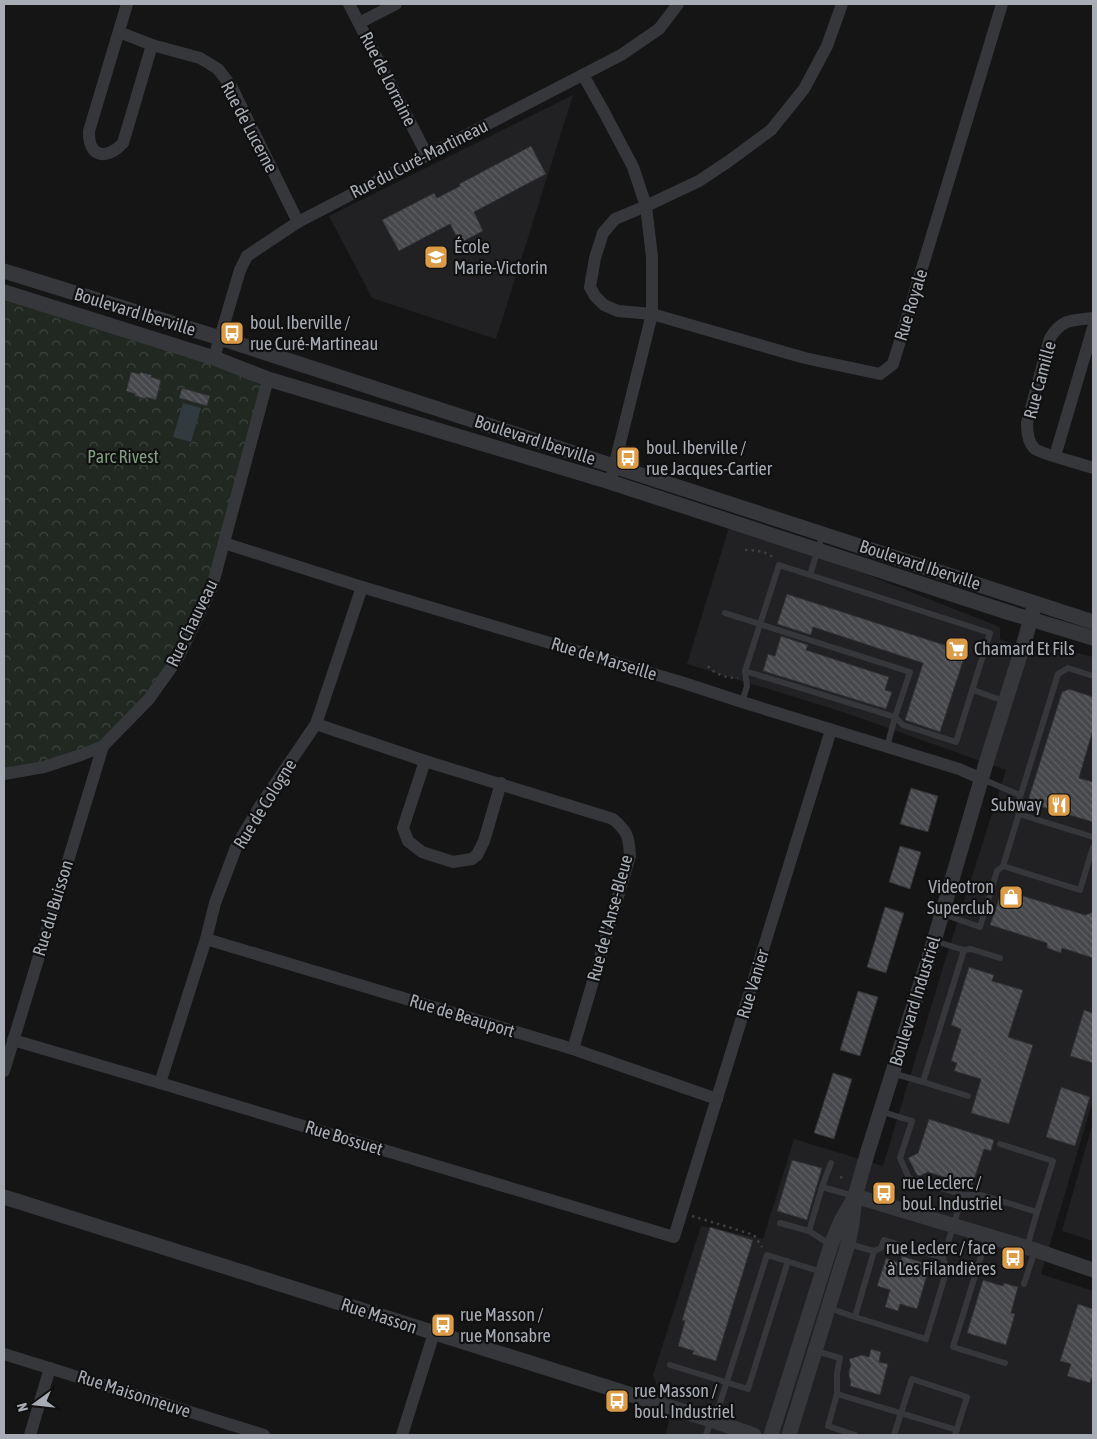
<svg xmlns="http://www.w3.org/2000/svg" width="1097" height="1439" font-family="'Asap Condensed',sans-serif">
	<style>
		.built { fill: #212123 }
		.park { fill: url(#park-crowns) }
		.water { fill: #313a3f }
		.building { fill: url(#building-back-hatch); stroke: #2f2f32 }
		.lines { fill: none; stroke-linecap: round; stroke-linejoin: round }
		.path { stroke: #3c3e41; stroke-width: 2.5; stroke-dasharray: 2.5 4; stroke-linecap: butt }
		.service { stroke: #36373b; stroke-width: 6 }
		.minor { stroke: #36373b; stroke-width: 12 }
		.tertiary { stroke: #36373b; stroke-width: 15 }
		.labels { text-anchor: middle; stroke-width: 4.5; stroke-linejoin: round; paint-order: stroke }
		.street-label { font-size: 18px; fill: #a8adb5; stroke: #101011 }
		.poi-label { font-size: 18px; fill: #a8adb5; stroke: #101011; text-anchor: start }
		.park-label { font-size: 18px; fill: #829d81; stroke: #101011 }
	</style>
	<defs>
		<pattern id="park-crowns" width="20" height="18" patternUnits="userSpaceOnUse" patternTransform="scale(1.25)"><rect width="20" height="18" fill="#212822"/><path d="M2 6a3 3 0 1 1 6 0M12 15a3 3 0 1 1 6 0" fill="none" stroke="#3e4440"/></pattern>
		<pattern id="building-back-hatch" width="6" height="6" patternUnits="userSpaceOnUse" patternTransform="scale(1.25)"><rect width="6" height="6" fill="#47484b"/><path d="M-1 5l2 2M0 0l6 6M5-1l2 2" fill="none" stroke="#5f6063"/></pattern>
	</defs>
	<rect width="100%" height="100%" fill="#151516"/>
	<g class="built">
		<path d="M573,95l-77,244 -124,-41 -43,-82z"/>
		<path d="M731,521l269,106v12l44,15 11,-7 38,10v443l-52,174 52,17v144h-428l4,-14 -16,-46 48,-149 62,13 31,-100 89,27 61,-202 62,-194 -163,-58 -156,-48z"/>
		<path d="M1093,1122v119l-31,-10z"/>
	</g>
	<path class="park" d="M4,292l264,87 -56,209 -33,70 -60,74 -38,22 -77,20z"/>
	<path class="water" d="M183,403l18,5 -10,34 -18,-5z"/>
	<g class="building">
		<path d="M531,146l15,28 -72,38 9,19 -23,12 -10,-19 -51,27 -17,-31 52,-27 3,5 23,-12 -1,-2z"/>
		<path d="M131,372l9,2v-2l12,3 -1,2 10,3 -5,20 -10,-3v2l-11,-3v-2l-9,-3z"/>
		<path d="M182,388l28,8 -3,10 -28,-8z"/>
		<path d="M787,594l179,58 -26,80 -35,-12 18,-57 -110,-36 -2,8 -34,-11z"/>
		<path d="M781,636l27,9 -2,5 83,27 -4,13 7,2 -6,17 -123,-38 5,-17 7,2z"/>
		<path d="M1069,689l24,8v33l-14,48 14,4v40l-61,-18 -3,-7 33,-105z"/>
		<path d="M911,788l27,8 -10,36 -28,-8z"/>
		<path d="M900,846l21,6 -11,37 -21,-7z"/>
		<path d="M1007,891l78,24 8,-3v46l-31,-10 -1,5 -14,-5v-5l-57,-18 10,-29z"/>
		<path d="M885,907l19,6 -18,60 -19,-6z"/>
		<path d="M969,967l25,8 -2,6 31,9 -15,47 25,8 -24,79 -38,-11 10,-34 -27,-8 3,-8 -6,-2 10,-32 -10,-4z"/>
		<path d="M858,991l20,6 -18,59 -20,-6z"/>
		<path d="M1084,1010l9,3v50l-23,-7z"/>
		<path d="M833,1073l19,6 -18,60 -20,-6z"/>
		<path d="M1061,1087l29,10 -15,49 -29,-9z"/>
		<path d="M929,1119l65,21 -3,11 -7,-2 -12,37 -44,-14 -8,4 -3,-1 -9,-17 10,-5z"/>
		<path d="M792,1160l30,8 -15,52 -30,-9z"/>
		<path d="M710,1227l43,13 -37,121 -24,-7 2,-3 -16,-5 7,-25 -3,-1z"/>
		<path d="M902,1256l28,9 -13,44 -17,-5 -2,7 -13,-4 5,-17 -13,-4 9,-28 14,5z"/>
		<path d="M983,1280l20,6 1,-3 14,4 -7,26 4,1 -9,31 -39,-12z"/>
		<path d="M1078,1304l15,5v65l-3,9 -23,-7 4,-12 -11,-3z"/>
		<path d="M871,1349l10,3 -2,10 9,2 -8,31 -30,-9 1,-5 -2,-4v-6l2,-6 -2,-6 13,-4 7,2z"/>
	</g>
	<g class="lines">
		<g class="path">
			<path d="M745,550c10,0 21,1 29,8"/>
			<path d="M708,666c7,9 19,12 30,12"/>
			<path d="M840,1177l6,2"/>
			<path d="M692,1216l62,19 8,12"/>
		</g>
		<g class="service">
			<path d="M810,575l13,-42"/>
			<path d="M725,613l185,59 -15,45 8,8 53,17 34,-109 -211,-68 -34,106 2,15 -5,16"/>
			<path d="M745,671l150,46 -8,30"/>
			<path d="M973,690l31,11"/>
			<path d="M982,779l38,16"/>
			<path d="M1019,814l74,23"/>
			<path d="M1003,866l77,24 13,-43"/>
			<path d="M943,914l37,13 17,-56 6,-5 16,-52 -2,-7 41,-133 10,-6 25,8"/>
			<path d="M934,941l30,9 7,-1 29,9"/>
			<path d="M892,1073l31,9 41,-132"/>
			<path d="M923,1082l45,14"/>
			<path d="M1000,1144l53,17 -16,51"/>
			<path d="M822,1187l9,-24"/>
			<path d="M963,1195h18l56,17 -10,35"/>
			<path d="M780,1223l29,8 22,14"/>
			<path d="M809,1231l13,-44 32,9"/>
			<path d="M987,1237l-34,110 52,16"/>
			<path d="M849,1244l25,7 7,-3 3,-8 59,18 20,-63 -54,-17 -9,-20 12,-37 -32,-10"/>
			<path d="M1024,1284l11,-34"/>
			<path d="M829,1308l26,9 19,-66"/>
			<path d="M855,1317l71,22 21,-70 -4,-11"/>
			<path d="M816,1351l24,7 -3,15v21l120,36"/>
			<path d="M670,1365l78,24 40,-128"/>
			<path d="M837,1394l-9,32 27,9"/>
			<path d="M706,1435l5,-15 9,-17 47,-148 55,17"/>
			<path d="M894,1435l18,-56 55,18 -12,38"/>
		</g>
		<g class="minor">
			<path d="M127,4l-38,127c-1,26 17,30 34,12l29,-98"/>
			<path d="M349,4l78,151"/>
			<path d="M842,4l-15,42 -23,43 -33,41 -42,31 -30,20 -53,25 -31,13 -12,14 -8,25 -5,29 5,9 9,9 14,6 34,3 153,44 75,16 13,-10 109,-360"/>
			<path d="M359,23l37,-19"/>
			<path d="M119,32l33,13 48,13 18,11 13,17 67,136"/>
			<path d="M583,75l21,37 29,55 13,39 6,51v57l-40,161"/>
			<path d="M1093,318c-22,3 -30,0 -43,20l-23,85c0,10 1,20 8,26 6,5 48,15 58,19"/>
			<path d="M214,358l26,-88 7,-14 51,-34 323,-167 38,-26 19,-25"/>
			<path d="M1055,456l38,-128"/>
			<path d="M224,543l138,44 322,96 58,19 217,67 23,10"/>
			<path d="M316,724l109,37 188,58c15,13 16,18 17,37l-57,193"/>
			<path d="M425,761l-22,67 5,13 14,11 31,10 19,-3 5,-4 7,-14 17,-58"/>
			<path d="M4,774l40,-7 37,-12 22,-9 46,-47 29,-41 34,-71 56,-208"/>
			<path d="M206,939l367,110 144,50"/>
			<path d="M13,1040l147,43 514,154 157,-507"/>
			<path d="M4,1071l99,-325"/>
			<path d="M160,1083l46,-144 9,-36 22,-58 23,-39 56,-82 46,-137"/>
			<path d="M4,1354l260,81"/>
			<path d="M30,1435l20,-67"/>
			<path d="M402,1435l32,-102"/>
		</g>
		<g class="tertiary">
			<path d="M4,271l216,67 873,284"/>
			<path d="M4,292l210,66 54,21 342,103 397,130 86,26"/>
			<path d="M855,1196l180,54 58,20"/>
			<path d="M4,1197l707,223 43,15"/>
			<path d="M771,1435l60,-190 10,-24 12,-21"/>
			<path d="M789,1435l59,-191 4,-20 3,-28 13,-45 66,-210 53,-181 39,-124 7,-26"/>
		</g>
	</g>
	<defs>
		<g id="school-square" transform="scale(1.25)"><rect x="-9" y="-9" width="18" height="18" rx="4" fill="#dc9c47" stroke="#101011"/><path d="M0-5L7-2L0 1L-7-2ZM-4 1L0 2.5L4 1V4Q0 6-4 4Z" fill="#fff"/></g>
		<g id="bus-square" transform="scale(1.25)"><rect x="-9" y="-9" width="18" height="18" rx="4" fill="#dc9c47" stroke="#101011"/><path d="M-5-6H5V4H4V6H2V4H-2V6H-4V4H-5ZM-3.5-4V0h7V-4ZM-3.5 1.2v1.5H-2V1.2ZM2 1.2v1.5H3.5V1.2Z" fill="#fff"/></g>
		<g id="supermarket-square" transform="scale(1.25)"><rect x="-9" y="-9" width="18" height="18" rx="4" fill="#dc9c47" stroke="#101011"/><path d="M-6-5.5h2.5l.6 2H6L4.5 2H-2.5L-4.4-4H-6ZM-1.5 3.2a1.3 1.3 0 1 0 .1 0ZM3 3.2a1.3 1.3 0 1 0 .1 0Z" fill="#fff"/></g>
		<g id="restaurant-square" transform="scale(1.25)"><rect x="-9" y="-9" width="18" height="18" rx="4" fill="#dc9c47" stroke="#101011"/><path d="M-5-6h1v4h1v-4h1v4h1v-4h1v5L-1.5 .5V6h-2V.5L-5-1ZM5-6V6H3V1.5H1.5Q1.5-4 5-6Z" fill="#fff"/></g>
		<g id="shop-square" transform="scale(1.25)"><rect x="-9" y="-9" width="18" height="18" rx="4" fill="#dc9c47" stroke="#101011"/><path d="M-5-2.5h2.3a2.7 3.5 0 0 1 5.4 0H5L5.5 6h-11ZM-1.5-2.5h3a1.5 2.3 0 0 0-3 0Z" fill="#fff"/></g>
	</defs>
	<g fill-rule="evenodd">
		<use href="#school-square" x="436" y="257"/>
		<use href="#bus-square" x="232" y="333"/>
		<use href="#bus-square" x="628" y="458"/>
		<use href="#supermarket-square" x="957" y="649"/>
		<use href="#restaurant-square" x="1059" y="805"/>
		<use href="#shop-square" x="1011" y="897"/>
		<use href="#bus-square" x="884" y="1193"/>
		<use href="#bus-square" x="1013" y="1258"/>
		<use href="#bus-square" x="443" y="1325"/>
		<use href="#bus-square" x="617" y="1401"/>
	</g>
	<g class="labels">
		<g class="street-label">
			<text transform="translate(388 79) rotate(63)" y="6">Rue de Lorraine</text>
			<text transform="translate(249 127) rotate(62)" y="6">Rue de Lucerne</text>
			<text transform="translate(419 159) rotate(-27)" y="6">Rue du Curé-Martineau</text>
			<text transform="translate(911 305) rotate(-73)" y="6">Rue Royale</text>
			<text transform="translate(135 312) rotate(17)" y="6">Boulevard Iberville</text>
			<text transform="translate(1040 380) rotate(-75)" y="6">Rue Camille</text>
			<text transform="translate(535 440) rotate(18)" y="6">Boulevard Iberville</text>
			<text transform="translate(920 565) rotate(18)" y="6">Boulevard Iberville</text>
			<text transform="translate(192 623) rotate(-64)" y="6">Rue Chauveau</text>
			<text transform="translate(604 659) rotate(17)" y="6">Rue de Marseille</text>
			<text transform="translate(265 804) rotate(-58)" y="6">Rue de Cologne</text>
			<text transform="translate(53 908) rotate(-73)" y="6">Rue du Buisson</text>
			<text transform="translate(610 918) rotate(-75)" y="6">Rue de l'Anse-Bleue</text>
			<text transform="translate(753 984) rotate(-73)" y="6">Rue Vanier</text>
			<text transform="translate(915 1001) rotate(-73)" y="6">Boulevard Industriel</text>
			<text transform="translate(462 1016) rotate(17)" y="6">Rue de Beauport</text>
			<text transform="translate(344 1138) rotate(17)" y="6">Rue Bossuet</text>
			<text transform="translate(379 1316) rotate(18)" y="6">Rue Masson</text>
			<text transform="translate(134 1394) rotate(18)" y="6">Rue Maisonneuve</text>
		</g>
		<g class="poi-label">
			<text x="454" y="253">École<tspan x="454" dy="21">Marie-Victorin</tspan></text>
			<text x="250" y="329">boul. Iberville /<tspan x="250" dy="21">rue Curé-Martineau</tspan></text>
			<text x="646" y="454">boul. Iberville /<tspan x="646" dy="21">rue Jacques-Cartier</tspan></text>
			<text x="974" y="655">Chamard Et Fils</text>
			<text x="1042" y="811" text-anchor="end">Subway</text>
			<text x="994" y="893" text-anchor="end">Videotron<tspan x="994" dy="21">Superclub</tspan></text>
			<text x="902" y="1189">rue Leclerc /<tspan x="902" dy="21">boul. Industriel</tspan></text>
			<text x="996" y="1254" text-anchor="end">rue Leclerc / face<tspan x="996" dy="21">à Les Filandières</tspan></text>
			<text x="460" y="1321">rue Masson /<tspan x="460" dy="21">rue Monsabre</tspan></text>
			<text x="634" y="1397">rue Masson /<tspan x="634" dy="21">boul. Industriel</tspan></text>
		</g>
		<g class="park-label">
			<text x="123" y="463">Parc Rivest</text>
		</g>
	</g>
	<rect width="1097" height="1439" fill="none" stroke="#a8adb5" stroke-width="10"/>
	<g transform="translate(35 1404) rotate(255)" stroke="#101011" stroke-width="4" paint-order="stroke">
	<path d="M0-4L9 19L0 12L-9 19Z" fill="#a8adb5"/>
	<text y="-8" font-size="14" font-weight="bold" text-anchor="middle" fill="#a8adb5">N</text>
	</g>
</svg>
